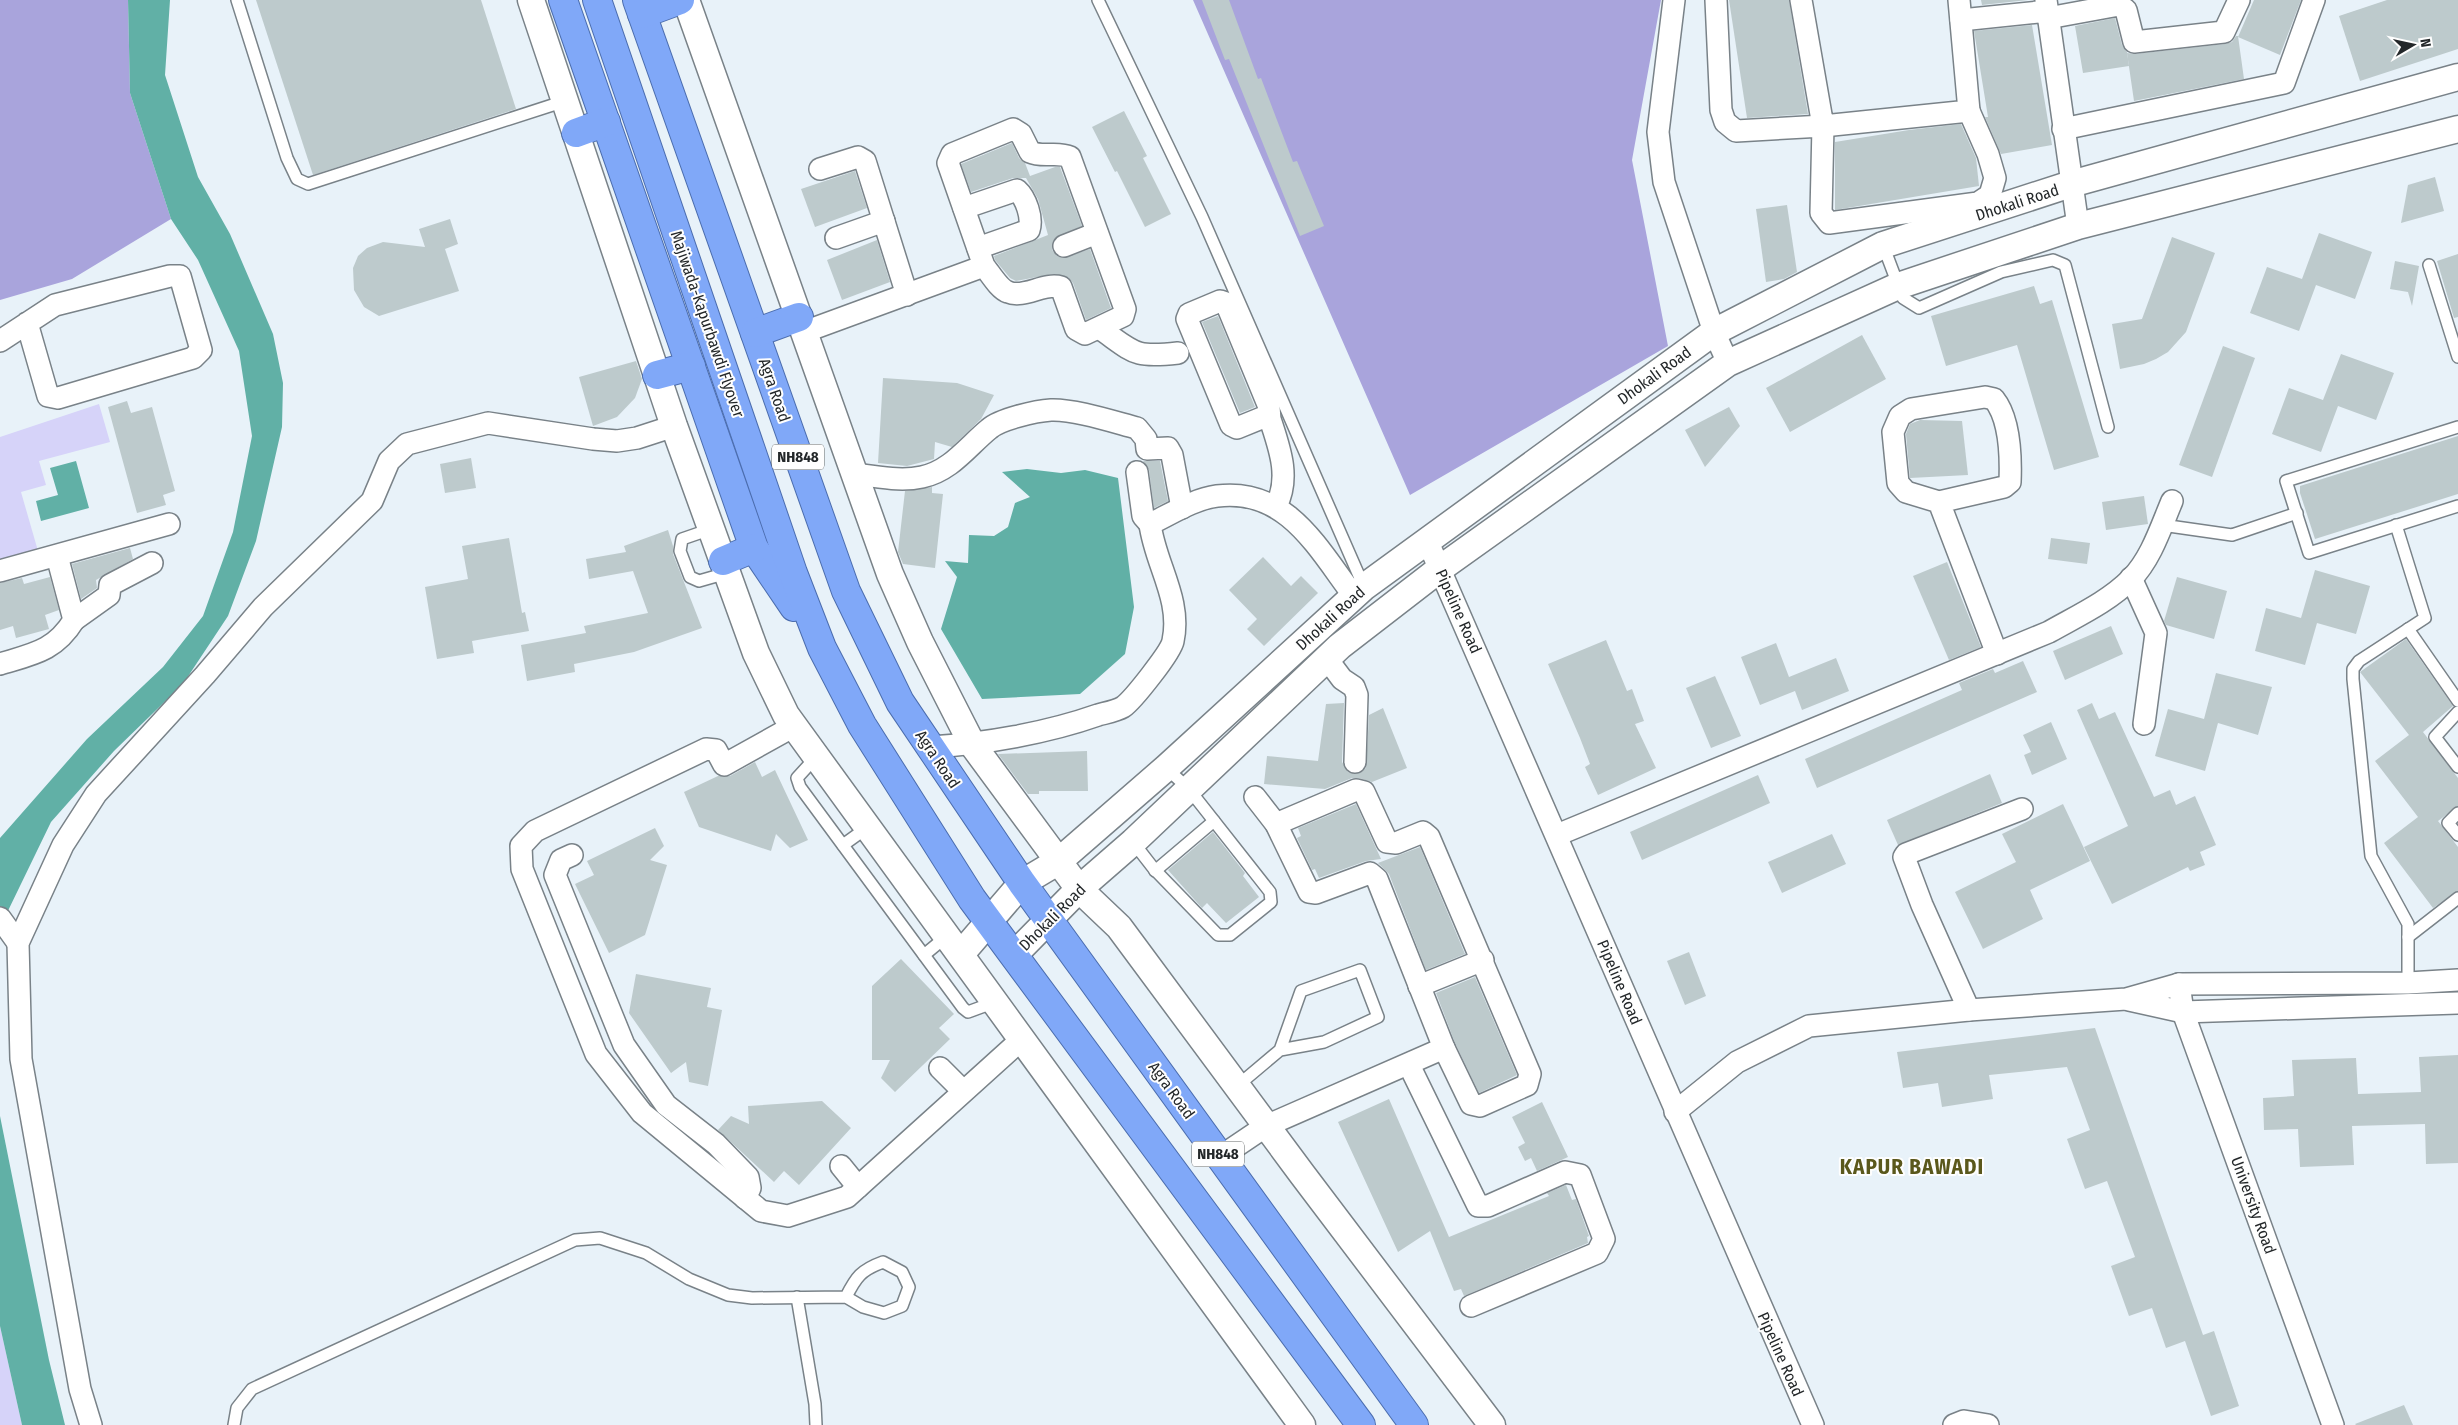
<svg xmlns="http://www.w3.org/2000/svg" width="2458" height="1425" font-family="'Fira Sans Condensed',sans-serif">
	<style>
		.green { fill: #d6d3f9 }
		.forest { fill: #a9a4dc }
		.water { fill: #61b0a6 }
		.building { fill: #bdcacc }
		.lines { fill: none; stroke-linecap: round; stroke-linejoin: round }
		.service-casing { stroke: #798288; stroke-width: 14 }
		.minor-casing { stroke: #798288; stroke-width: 24 }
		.tertiary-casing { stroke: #798288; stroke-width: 29 }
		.trunk-casing { stroke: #4b6dae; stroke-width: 30 }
		.service { stroke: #fff; stroke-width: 11 }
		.minor { stroke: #fff; stroke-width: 21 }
		.tertiary { stroke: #fff; stroke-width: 26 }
		.trunk { stroke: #80a8f8; stroke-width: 28 }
		.labels { text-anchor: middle; stroke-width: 4; stroke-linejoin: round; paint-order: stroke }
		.shield { fill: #fefefe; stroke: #656869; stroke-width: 1 }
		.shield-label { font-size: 15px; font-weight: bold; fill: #232729 }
		.street-label { font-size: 16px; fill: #232729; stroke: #fefefe }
		.district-label { font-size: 21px; font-weight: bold; letter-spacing: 1px; fill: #5a581c; stroke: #fefefe }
	</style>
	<rect width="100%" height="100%" fill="#e8f2f9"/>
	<g class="green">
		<path d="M99,404l11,38 -71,19 7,24 -25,7 17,59 -38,9v-123z"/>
		<path d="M0,1326l22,99h-22z"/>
	</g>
	<g class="forest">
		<path d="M0,0h128l2,93 41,126 -99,60 -72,21z"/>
		<path d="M1193,0h468l-29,160 36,186 -258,149z"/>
	</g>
	<g class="water">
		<path d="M128,0h42l-5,75 33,102 32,57 43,100 10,49 -1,44 -26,114 -28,75 -45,68 -69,67 -63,71 -47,97 -4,15v-96l87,-99 76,-72 40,-51 30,-84 19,-96 -13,-85 -41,-91 -27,-41 -41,-126z"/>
		<path d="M76,461l13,47 -48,13 -5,-20 22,-6 -8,-27z"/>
		<path d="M1027,469l34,4 24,-3 33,8 16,129 -9,47 -45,40 -98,5 -41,-70 16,-52 -12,-16 23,2 1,-28 25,1 14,-9 7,-24 15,-6 -28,-25z"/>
		<path d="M0,1116l49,244 16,65h-43l-22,-99z"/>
	</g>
	<g class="building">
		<path d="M256,0h225l35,109 -203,66z"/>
		<path d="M1202,0h27l29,79 3,-1 32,84 4,-1 27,65 -24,10 -71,-177 -4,1z"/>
		<path d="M1729,0h60l19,114 -61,4z"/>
		<path d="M1981,0h47l-46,5z"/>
		<path d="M2254,0h47l-21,55 -42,-18z"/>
		<path d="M2387,0h71v49l-98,32 -21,-65z"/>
		<path d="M2115,18l7,27 5,7 2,14 -46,7 -8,-47z"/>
		<path d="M2032,25l20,120 -51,9 -16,-37h3l-14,-86z"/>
		<path d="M2236,36h2l6,43 -110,22 -7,-48 8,1 90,-10 7,-2z"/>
		<path d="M1124,111l23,45 -4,2 28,56 -26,13 -28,-56 -2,1 -23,-45z"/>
		<path d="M1961,124l15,34 3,28 -144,24v-68l74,-12z"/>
		<path d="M1012,143l7,15 6,5 5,13 25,-9h5l22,59 -27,12 -3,12 5,6 6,2 27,-9 21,59 -25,12 -13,-37 -5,-6 -15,-3 -37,7 -6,-3 -15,-18 -1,-4 54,-21 -10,-36 -12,-21h-13l-42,14 -10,-28z"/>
		<path d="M855,171l12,37 -52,19 -14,-38z"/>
		<path d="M2435,177l9,34 -43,12 7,-38z"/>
		<path d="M1787,205l10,67 -13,7 -18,3 -10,-73z"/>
		<path d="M450,219l8,25 -13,5 14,42 -80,25 -15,-9 -10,-17 -1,-22 5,-12 9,-8 16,-6 42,5 -6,-18z"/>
		<path d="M2319,233l53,19 -17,47 -39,-14 -17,46 -49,-18 17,-46 35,12z"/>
		<path d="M2172,237l43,16 -29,79 -18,20 -12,7 -12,5 -24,5 -8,-45 30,-5z"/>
		<path d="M877,240l13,42 -48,18 -15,-40z"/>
		<path d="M2458,254v63l-4,1 -17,-57z"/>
		<path d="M2395,261l24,5 -7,40 -4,-14 -18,-3z"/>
		<path d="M2034,286l6,18 12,-4 47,157 -45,13 -37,-125 -71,21 -15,-50z"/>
		<path d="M1218,316l37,91 -15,6 -38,-91z"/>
		<path d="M1862,335l24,44 -96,53 -24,-44z"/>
		<path d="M2223,346l32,12 -43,119 -33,-12z"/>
		<path d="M2341,354l53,19 -18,47 -38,-14 -17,46 -49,-18 17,-46 34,12z"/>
		<path d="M636,361l6,18 -7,19 -18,19 -24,9 -14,-49z"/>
		<path d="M883,378l74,5 37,12 -13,24 -29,28 -17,-5 -1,17 -27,7 -29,-3z"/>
		<path d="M127,401l4,12 21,-6 23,84 -12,4 3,10 -29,8 -29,-106z"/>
		<path d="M1729,407l11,19 -35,41 -20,-37z"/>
		<path d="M1920,420l42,1 6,54 -58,3 -4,-44 4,-10z"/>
		<path d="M2458,436v58l-143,45 -15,-46v-7z"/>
		<path d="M471,458l5,30 -31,5 -5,-29z"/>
		<path d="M1143,461h17l8,40 -14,7 -5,-38z"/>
		<path d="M932,487v6l11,1 -8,74 -32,-4 -5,-12 7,-61z"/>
		<path d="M2144,496l4,28 -42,6 -4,-28z"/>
		<path d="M668,530l5,16v8l29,74 -68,24 -60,12 1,8 -48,9 -6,-36 65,-12 -2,-7 64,-13 -15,-42 -44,8 -3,-20 40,-7 -2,-6z"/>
		<path d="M509,538l13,75 3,-1 4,19 -57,10 2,12 -37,6 -12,-72 43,-8 -6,-33z"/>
		<path d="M2051,538l39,5 -3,21 -39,-5z"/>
		<path d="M130,548l3,11 -37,21 1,8 -16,11 -9,-35z"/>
		<path d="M1263,557l28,29 10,-10 17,17 -54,53 -17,-17 10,-10 -28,-29z"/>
		<path d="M1947,562l34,85 -32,13 -36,-84z"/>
		<path d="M2315,570l55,16 -14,48 -39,-11 -12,42 -50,-14 11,-43 35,10z"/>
		<path d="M50,577l9,33 -14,5 4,14 -33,9 -3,-12 -13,4v-47l22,-5 2,6z"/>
		<path d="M2177,577l50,14 -13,48 -48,-14 -2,-4z"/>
		<path d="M2111,626l12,28 -58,26 -12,-29z"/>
		<path d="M2406,639l47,67 -30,26 35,46v28l-20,15 20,26v44l-25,17 -49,-65 34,-26 -43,-56 34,-26 -49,-63z"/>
		<path d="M1606,640l21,51 5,-2 12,32 -9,3 21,44 -58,27 -13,-28 5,-3 -10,-26 -32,-74z"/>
		<path d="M1776,643l13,34 47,-19 13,33 -47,19 -7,-19 -35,14 -19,-48z"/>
		<path d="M2023,661l14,31 -220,96 -12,-29 157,-69 -3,-7 34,-14 2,4z"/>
		<path d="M2216,673l56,14 -14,48 -40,-12 -13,48 -50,-15 13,-47 36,10z"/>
		<path d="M1715,676l26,60 -30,12 -25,-60z"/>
		<path d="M1344,703l-2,59 6,10 7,2 11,-6 3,-53 14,-7 24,60 -35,14 -13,-4h-7l-27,11 -61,-5 3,-28 51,5 8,-57z"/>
		<path d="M2092,703l7,16 16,-7 39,85 16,-7 6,15 19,-9 21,49 -16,7 5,13 -15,6 -2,-4 -76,37 -28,-57 44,-21 -51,-116z"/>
		<path d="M2051,722l16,37 -35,16 -8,-20 7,-3 -8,-17z"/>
		<path d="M1087,751l1,40h-49v3h-11l-30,-40z"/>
		<path d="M755,762l7,15 13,-7 33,70 -18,8 -14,-14 -5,17 -72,-24 -15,-35 34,-16h12z"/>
		<path d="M1990,774l12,29 -104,42 -11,-25z"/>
		<path d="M1758,775l12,28 -128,57 -12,-28z"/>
		<path d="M1356,804l25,55 -15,2 -47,17 -4,-9 -3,1 -15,-32 4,-2 -3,-8z"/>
		<path d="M2063,804l27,57 -60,29 13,29 -60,30 -28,-57 61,-30 -14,-28z"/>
		<path d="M655,828l9,18 -14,14 17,5 -22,70 -36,18 -34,-69 19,-9 -7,-14z"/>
		<path d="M1213,832l32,41 -2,3 16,21 -33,26 -19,-20 -5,5 -34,-38z"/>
		<path d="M1832,834l14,30 -64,29 -14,-31z"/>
		<path d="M1420,847l45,107 -39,16 -37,-96 -11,-11z"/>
		<path d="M1689,952l17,44 -21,9 -18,-44z"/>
		<path d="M901,959l53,55 -15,14 11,11 -55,53 -14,-14 9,-18h-18v-74z"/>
		<path d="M636,974l75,14 -4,19 15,3 -14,76 -19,-4 -3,-20 -15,11 -42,-60z"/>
		<path d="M1475,977l42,98 -38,18 -24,-50 -19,-50z"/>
		<path d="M2095,1028l108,307 11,-4 25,75 -28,10 -26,-75 -19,7 -14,-40 -23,8 -18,-50 24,-9 -28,-76 -22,8 -18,-50 23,-9 -23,-63 -78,8 4,24 -51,8 -4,-24 -35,5 -6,-36z"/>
		<path d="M2458,1055v108l-32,1 -1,-40 -73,2 2,39 -54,2 -2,-38 -34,1 -1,-32 31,-2 -2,-36 64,-2 2,36 63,-2 -2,-35z"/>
		<path d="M1389,1099l60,138 100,-41 -2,-3 19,-8 6,15 4,-1 13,37 -2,1 1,6 -124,53 -3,-7 -7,2 -24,-60 -32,21 -60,-130z"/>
		<path d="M822,1101l29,27 -52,57 -15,-14 -10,11 -56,-52 13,-14 18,8 -1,-18z"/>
		<path d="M1542,1102l26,55 -31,14 -6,-13 -6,3 -7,-14 7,-4 -13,-26z"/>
		<path d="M2404,1405l9,20h-57l-1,-1z"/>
	</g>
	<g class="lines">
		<g class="service-casing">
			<g id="service">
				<path d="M237,0l50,158 10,21 11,5 257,-83"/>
				<path d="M1098,0l104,217 162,370"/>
				<path d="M1883,245l20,53 16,10 82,-36 52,-12 12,5 43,162"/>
				<path d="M2429,265l29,92"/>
				<path d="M2458,427l-172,54 23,72 149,-47"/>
				<path d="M2162,525l70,10 65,-22"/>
				<path d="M2396,525l29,93 -66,43 -6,8v10l18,177 37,68v59"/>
				<path d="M711,529l-29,10 -2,12 10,26 9,4 28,-8"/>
				<path d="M2408,629l50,72"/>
				<path d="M2458,712l-23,25 23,30"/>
				<path d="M817,756l-20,22 3,9 163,221 5,4 27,-10"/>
				<path d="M2458,813l-10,10 10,12"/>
				<path d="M1133,842l21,27 64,66h12l41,-33 -1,-10 -82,-104 -22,-20"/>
				<path d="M843,845l25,-18"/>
				<path d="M1155,871l59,-50"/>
				<path d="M2408,937l50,-39"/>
				<path d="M924,955l23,-19"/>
				<path d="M1236,1087l44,-37 21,-59 59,-21 18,47 -54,25 -44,8"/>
				<path d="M797,1297l18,107 1,21"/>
				<path d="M234,1425l3,-17 15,-19 323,-149 25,-2 46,15 43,26 39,16 24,3 94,-1 17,10 21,6 18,-7 7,-19 -7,-15 -19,-10c-22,8 -27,15 -37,35"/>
			</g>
		</g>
		<g class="minor-casing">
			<g id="minor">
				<path d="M1674,0l-16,132 6,50 50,150 14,31"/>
				<path d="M1716,0l5,110 4,12 11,9 87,-5 -2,87 8,10 149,-20 12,-8 5,-17 -7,-24 -19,-43"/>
				<path d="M1801,0l22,126 146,-15 -10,-111"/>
				<path d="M2046,0l32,226"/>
				<path d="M2048,18l71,-13 7,5 8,32 90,-10 15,-32"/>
				<path d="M1961,20l87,-9"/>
				<path d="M2063,129l221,-46 30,-83"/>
				<path d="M820,169l38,-12 7,4 42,134"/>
				<path d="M964,208l53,-18c9,8 16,28 12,40l-51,18"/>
				<path d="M836,238l48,-17"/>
				<path d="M1064,246l33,-13"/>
				<path d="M1099,328c36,25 34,30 79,25"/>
				<path d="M804,332l180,-66c6,7 15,23 24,26 16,7 36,-10 53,-5l15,42 9,5 38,-18 2,-7 -55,-152c-13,-6 -27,1 -40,-5l-9,-18 -8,-5 -61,25 -4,9 36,103"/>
				<path d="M0,341l55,-36 115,-29h10l21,74 -8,8 -135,40 -10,-2 -21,-73"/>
				<path d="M1269,415l-32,13 -6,-3 -44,-106 2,-5 31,-13 6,2 43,104 1,12c9,28 21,58 6,87"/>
				<path d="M1137,472l6,44 7,8"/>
				<path d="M853,474c23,2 46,8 69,3 29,-6 46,-31 67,-48 11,-10 47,-18 62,-19 23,-1 63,12 86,18l9,11 1,10 21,-1 4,7 10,53"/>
				<path d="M1939,502l65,-15 6,-5c1,-25 0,-63 -16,-83l-9,-2 -74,12 -11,7 -7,16 5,51 8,9 33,10 58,152"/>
				<path d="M1427,540l386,885"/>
				<path d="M0,571l169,-47"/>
				<path d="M2131,578l25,55 -12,91"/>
				<path d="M74,620l35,-25 1,-10 42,-22"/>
				<path d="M1327,659l15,20 12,8 3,8 -2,67"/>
				<path d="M0,664c33,-10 55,-13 74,-44l-17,-64"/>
				<path d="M794,726l-70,39 -8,-15 -10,-1 -171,82 -14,15 1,23 74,185 46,59 119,98 27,5 59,-19 175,-158"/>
				<path d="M931,747c53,-3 116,-14 167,-32 7,-2 18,-4 25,-8 10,-7 48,-55 50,-66 9,-42 -18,-77 -23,-117 21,-10 44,-25 67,-28 70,-9 101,53 137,100"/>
				<path d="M1255,797l21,27 33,68 7,1 54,-20 7,6 67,169"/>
				<path d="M1557,835l492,-203c28,-16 59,-30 82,-53 20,-20 30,-52 41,-78"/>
				<path d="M572,855l-11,5 -6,15 69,170 42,60 50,39 32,33 2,11 -5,10"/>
				<path d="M0,918l18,25"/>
				<path d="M2179,984l4,28 150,413"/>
				<path d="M1419,986l64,-26"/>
				<path d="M2129,1000l54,12 275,-9"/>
				<path d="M1969,1010l-47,-105 -18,-48 2,-3 116,-45"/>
				<path d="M1409,1065l69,141h10l77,-34 15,3 24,64 -7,14 -126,53"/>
				<path d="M940,1068l23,23"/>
				<path d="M1675,1112l62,-50 72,-36 160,-16 157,-11 53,-15 229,-1 50,-3"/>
				<path d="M1220,1157l46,-31 178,-78 27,56 9,2 47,-21 3,-11 -101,-237 -6,-5 -27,11 -9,-1 -23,-50 -8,-2 -80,34"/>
				<path d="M841,1166l17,21"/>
				<path d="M91,1425l-11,-36 -59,-330 -3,-116 45,-98 33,-51 109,-119 58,-68 109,-106 17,-40 18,-17 81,-21 105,16 24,2 20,-3 37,-12"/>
				<path d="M1954,1425l10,-4 24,4"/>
			</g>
		</g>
		<g class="tertiary-casing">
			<g id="tertiary">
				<path d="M531,0l143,426 82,227 30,62 516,710"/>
				<path d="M686,0l204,574 30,68 52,102 107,145 40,38 183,247 190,251"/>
				<path d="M961,954l61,-71 37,-22 107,-93 198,-181 350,-255 169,-87 188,-61 387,-107"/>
				<path d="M1014,955l65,-66 54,-47 207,-196 101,-78 287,-205 170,-77 180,-60 380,-97"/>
			</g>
		</g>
		<g class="trunk-casing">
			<g id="trunk">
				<path d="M563,0l191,548 40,59"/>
				<path d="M597,0l196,573 29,75 40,77 110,174 389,526"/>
				<path d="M637,0l209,591 54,111 122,181 392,542"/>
				<path d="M642,14l38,-14"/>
				<path d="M576,133l30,-11"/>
				<path d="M755,333l44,-16"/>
				<path d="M657,375l34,-9"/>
				<path d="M723,561l31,-13"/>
			</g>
		</g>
		<use href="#service" class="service"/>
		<use href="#minor" class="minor"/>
		<use href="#tertiary" class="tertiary"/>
		<use href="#trunk" class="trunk"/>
	</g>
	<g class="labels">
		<g class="shield">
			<rect x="772" y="444.5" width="52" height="25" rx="4"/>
			<rect x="1192" y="1141.5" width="52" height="25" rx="4"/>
		</g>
		<g class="shield-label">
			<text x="798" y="462">NH848</text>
			<text x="1218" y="1159">NH848</text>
		</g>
		<g class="street-label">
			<text transform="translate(2017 202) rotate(-18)" y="6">Dhokali Road</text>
			<text transform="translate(708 324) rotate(71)" y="6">Majiwada-Kapurbawdi Flyover</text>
			<text transform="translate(1654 375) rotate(-36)" y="6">Dhokali Road</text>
			<text transform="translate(775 390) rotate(71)" y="6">Agra Road</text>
			<text transform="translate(1459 611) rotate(66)" y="6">Pipeline Road</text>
			<text transform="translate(1330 618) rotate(-42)" y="6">Dhokali Road</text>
			<text transform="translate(938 759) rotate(56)" y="6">Agra Road</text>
			<text transform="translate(1052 917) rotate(-45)" y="6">Dhokali Road</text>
			<text transform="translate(1620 982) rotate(67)" y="6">Pipeline Road</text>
			<text transform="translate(1172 1090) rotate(54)" y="6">Agra Road</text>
			<text transform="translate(2254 1205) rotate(70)" y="6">University Road</text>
			<text transform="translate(1781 1354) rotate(66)" y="6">Pipeline Road</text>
		</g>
		<g class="district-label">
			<text x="1912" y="1174">KAPUR BAWADI</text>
		</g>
	</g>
	<g transform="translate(2413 45) rotate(81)" stroke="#fefefe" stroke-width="4" paint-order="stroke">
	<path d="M0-4L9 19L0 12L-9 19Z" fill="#232729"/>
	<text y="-8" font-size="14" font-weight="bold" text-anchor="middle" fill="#232729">N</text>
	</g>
</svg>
